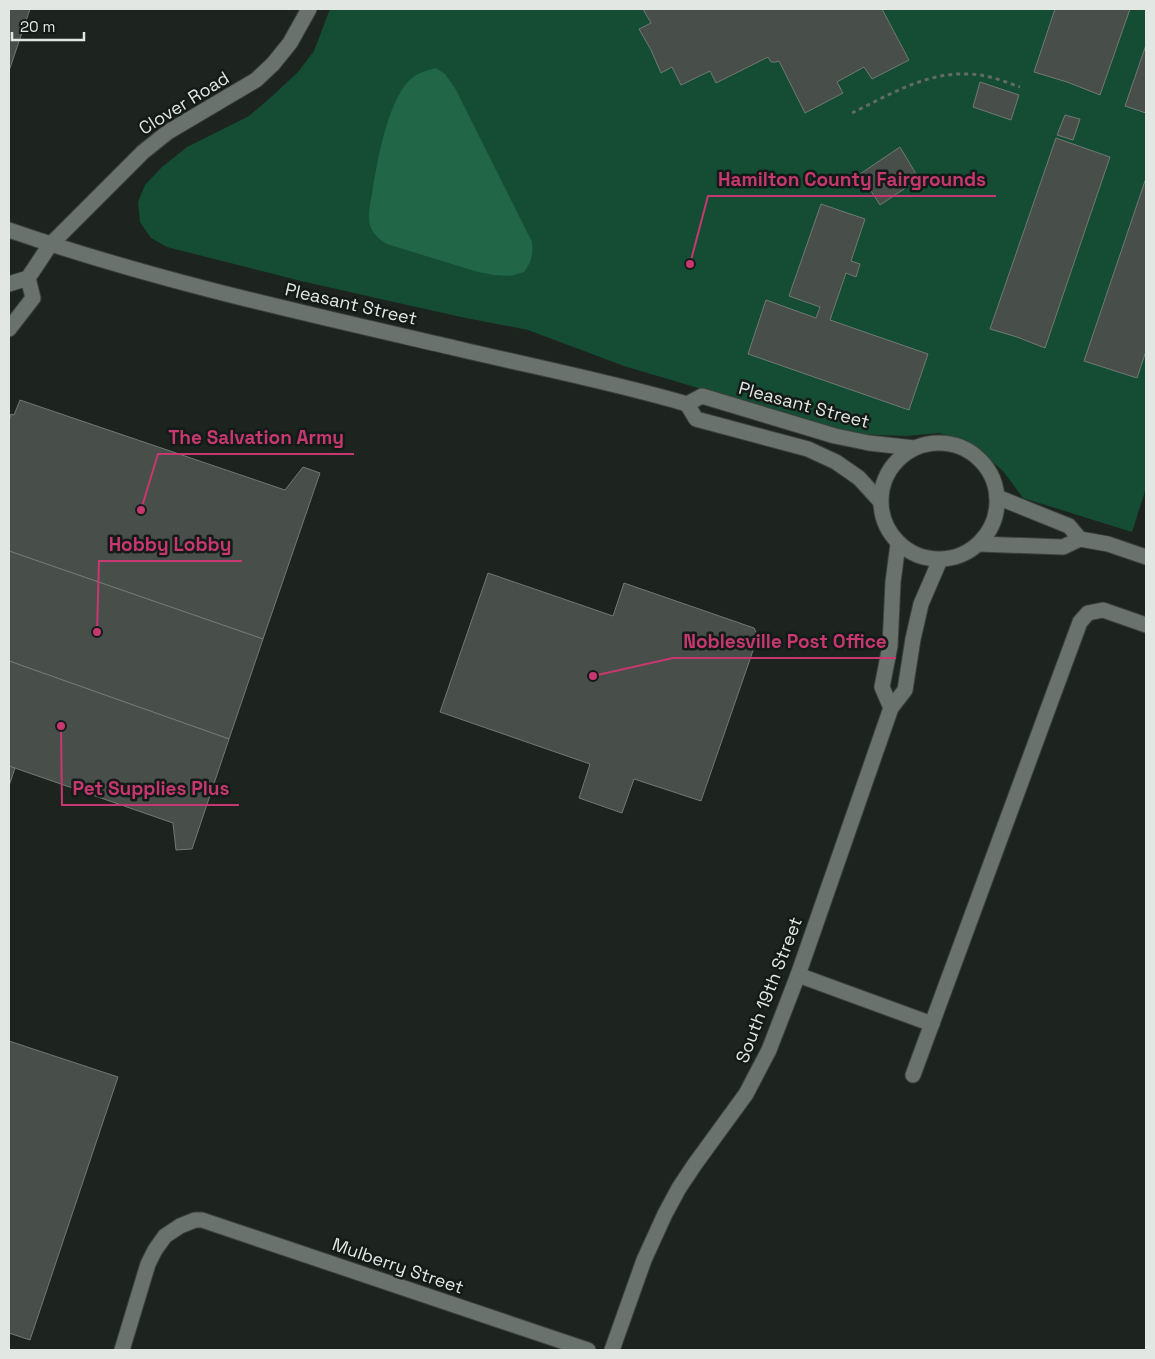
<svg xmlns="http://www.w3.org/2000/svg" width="1155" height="1359" font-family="'Space Grotesk',sans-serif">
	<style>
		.green { fill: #144d33 }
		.water { fill: #216747 }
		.building { fill: #484f4b; stroke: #717974 }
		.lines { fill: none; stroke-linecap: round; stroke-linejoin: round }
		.minor-casing { stroke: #3c413e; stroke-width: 17 }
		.path { stroke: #646a67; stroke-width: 3; stroke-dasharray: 4 4; stroke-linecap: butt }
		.minor { stroke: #6a726d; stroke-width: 15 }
		.labels { text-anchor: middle; stroke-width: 5; stroke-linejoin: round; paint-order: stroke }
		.street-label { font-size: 18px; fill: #e3e7e4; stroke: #141a17 }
		.leader { fill: none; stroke: #c73770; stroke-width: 2 }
		.callout-dot { fill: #c73770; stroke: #141a17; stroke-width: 2 }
		.callout-label { font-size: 19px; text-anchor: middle; font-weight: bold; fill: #c73770; stroke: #141a17; stroke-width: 5; stroke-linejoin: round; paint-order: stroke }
	</style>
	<rect width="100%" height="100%" fill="#1d2420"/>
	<path class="green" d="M330,9h816v479l-14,44 -109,-34 -20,-27 -34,-29 -30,-9 -33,3 -53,-2 -229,-68 -96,-36 -67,-13 -160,-36 -134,-34 -16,-9 -11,-16 -2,-20 7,-17 17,-18 25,-20 62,-31 21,-18 28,-26 16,-21z"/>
	<path class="water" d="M436,68l9,6 10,14 77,154c1,14 0,19 -8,30l-14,4 -16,-1 -16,-3 -91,-28c-6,-3 -13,-9 -16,-16 -4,-10 -1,-24 1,-34 5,-32 14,-84 34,-110 8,-10 18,-13 30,-16z"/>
	<g class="building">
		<path d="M9,9h21l-21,62z"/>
		<path d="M643,9h239l27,51 -37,19 -8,-12 -27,15 6,11 -38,20 -26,-52 -3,1h-5l-3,-5 -52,26 -6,-12 -29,14 -9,-18 -11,6 -10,-23 -12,-21 12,-6z"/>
		<path d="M1055,9h75l-30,86 -33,-13 -33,-10z"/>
		<path d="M1146,45v68l-21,-7z"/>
		<path d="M980,82l39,13 -8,25 -38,-13z"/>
		<path d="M1065,115l15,4 -7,21 -16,-5z"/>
		<path d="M1056,138l54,19 -65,191 -28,-11 -27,-8z"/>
		<path d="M900,147l19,32 -39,26 -20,-31z"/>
		<path d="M1146,178v173l-9,27 -53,-17z"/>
		<path d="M821,204l44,15 -14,42 9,3 -4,13 -10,-4 -16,47 98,34 -19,56 -161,-56 18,-54 50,18 4,-11 -31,-11z"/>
		<path d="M20,400l265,90 18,-23 17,6 -57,166 -254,-88v-130l2,-7 3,1z"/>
		<path d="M9,551l254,88 -34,100 -220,-78z"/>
		<path d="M488,573l125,43 11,-33 130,45 4,8 -57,165 -67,-22 -12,34 -43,-15 11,-34 -150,-52z"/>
		<path d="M9,661l220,78 -37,110 -16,1 -3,-27 -164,-57z"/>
		<path d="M9,766l6,2 -6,18z"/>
		<path d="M9,1041l109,36 -88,263 -21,-7z"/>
	</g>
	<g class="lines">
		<g class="minor-casing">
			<g id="minor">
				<path d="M9,230c147,51 299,84 450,119 76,18 153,33 228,55l15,-8 133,40 34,7 45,5"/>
				<path d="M9,284l19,-6 22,-33 93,-93 25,-20 88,-52 17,-16 17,-21 19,-34"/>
				<path d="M9,329l24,-31 -5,-20"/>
				<path d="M687,404l9,15 112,30 28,13 23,16 21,23"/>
				<circle cx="939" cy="501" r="58"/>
				<path d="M997,497l72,29 11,13"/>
				<path d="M979,544l84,3 17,-8 28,5 38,13"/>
				<path d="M891,708l-9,-21 8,-41 3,-64 5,-38"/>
				<path d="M798,975l134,49"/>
				<path d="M913,1075l167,-453 8,-9 15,-3 43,15"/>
				<path d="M122,1350l26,-86 7,-14 10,-14 15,-10 15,-6h7l386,130"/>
				<path d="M612,1350l32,-90 21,-46 14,-26 16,-24 51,-70 23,-44 29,-75 93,-267 14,-18 8,-51 8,-35 19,-44"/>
			</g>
		</g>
		<path class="path" d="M852,113c37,-18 74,-41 116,-39 18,0 35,7 52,13"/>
		<use href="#minor" class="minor"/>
	</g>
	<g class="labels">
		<g class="street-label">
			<text transform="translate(184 103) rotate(-32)" y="6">Clover Road</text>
			<text transform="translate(351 304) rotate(13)" y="6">Pleasant Street</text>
			<text transform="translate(804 405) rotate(15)" y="6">Pleasant Street</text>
			<text transform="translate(769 990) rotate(-69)" y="6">South 19th Street</text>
			<text transform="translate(398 1266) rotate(19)" y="6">Mulberry Street</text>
		</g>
	</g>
	<path class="leader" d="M690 264L708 196H996M141 510L158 454H354M97 632L99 561H242M593 676L673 658H896M61 726L62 805H239"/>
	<g class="callout-dot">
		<circle cx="690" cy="264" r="5"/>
		<circle cx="141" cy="510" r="5"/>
		<circle cx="97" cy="632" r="5"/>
		<circle cx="593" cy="676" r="5"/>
		<circle cx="61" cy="726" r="5"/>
	</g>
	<g class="callout-label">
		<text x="852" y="186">Hamilton County Fairgrounds</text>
		<text x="256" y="444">The Salvation Army</text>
		<text x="170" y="551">Hobby Lobby</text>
		<text x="785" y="648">Noblesville Post Office</text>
		<text x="151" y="795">Pet Supplies Plus</text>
	</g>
	<rect width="1155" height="1359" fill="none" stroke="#e3e7e4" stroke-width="20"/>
	<path d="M12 32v8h72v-8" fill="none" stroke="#e3e7e4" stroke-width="2.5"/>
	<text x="20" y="32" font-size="15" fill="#e3e7e4" stroke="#141a17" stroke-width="4" paint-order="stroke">20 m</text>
</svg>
